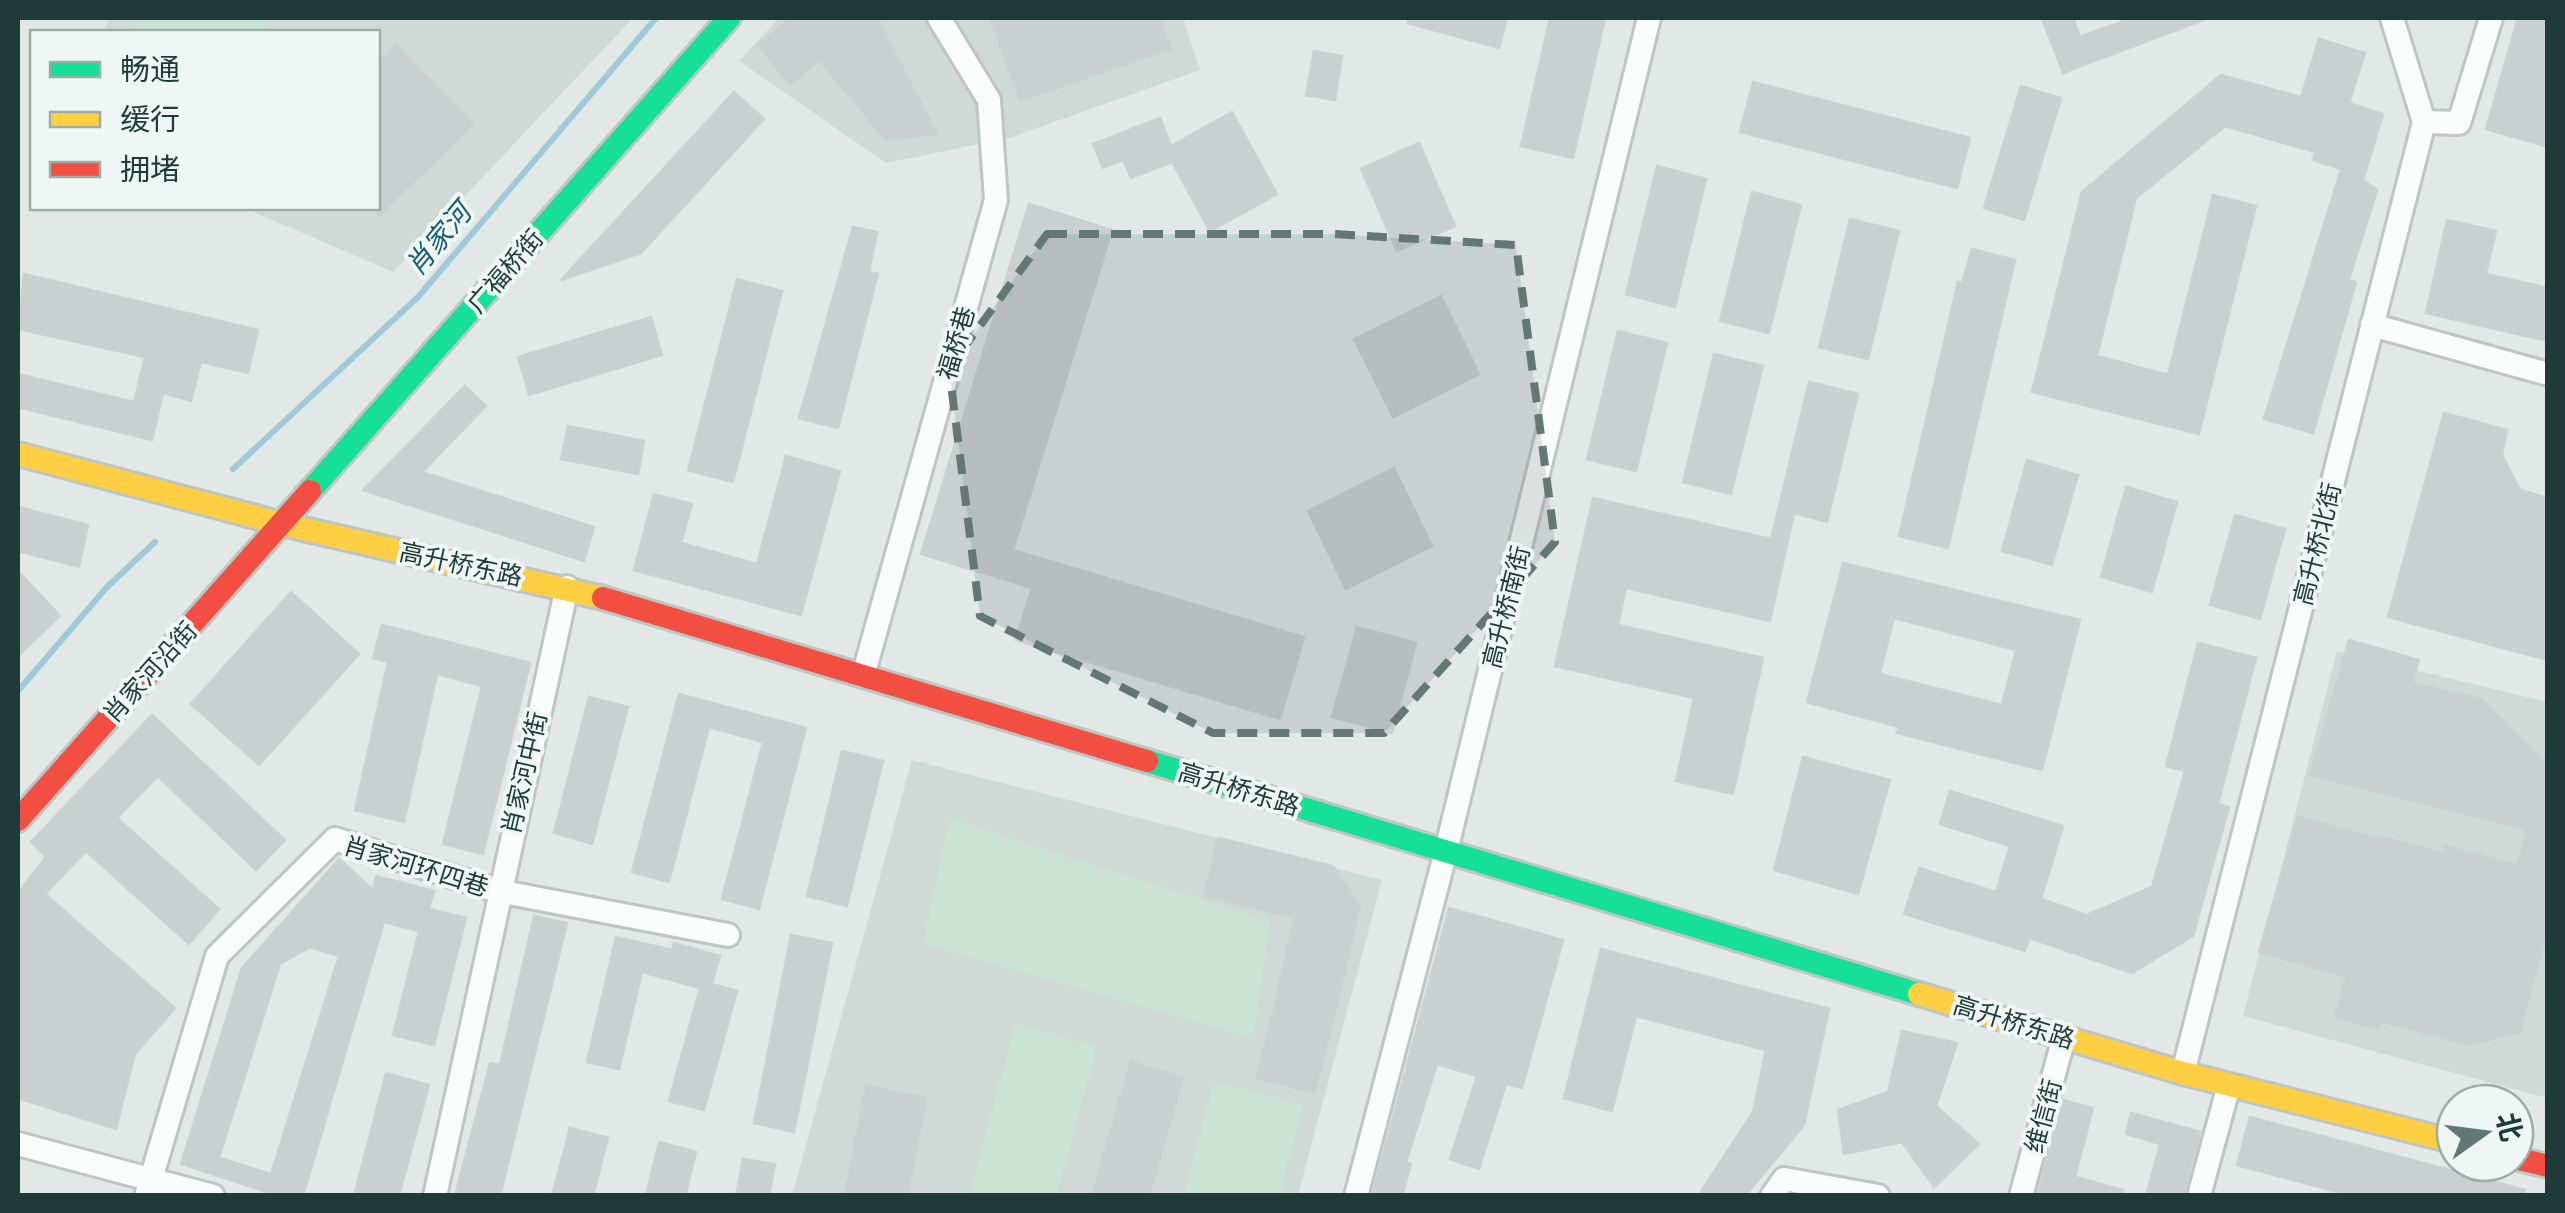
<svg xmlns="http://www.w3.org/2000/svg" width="2565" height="1213" font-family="Rubik,'Noto Sans SC',sans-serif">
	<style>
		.built { fill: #cfdad6 }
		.green { fill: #c9e2d4 }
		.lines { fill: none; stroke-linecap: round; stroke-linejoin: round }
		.stream { stroke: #9fcad9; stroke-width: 6 }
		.building { fill: #cad0cf; stroke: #cad1cf; stroke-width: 2.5; fill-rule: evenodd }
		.street-casing { stroke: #bec5c3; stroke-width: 28 }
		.fast-casing { stroke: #bdc6c3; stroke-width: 28 }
		.slow-casing { stroke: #bdc6c3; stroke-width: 28 }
		.jam-casing { stroke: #bdc6c3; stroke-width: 28 }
		.street { stroke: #fafcfb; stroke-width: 22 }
		.fast { stroke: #16e098; stroke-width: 22 }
		.slow { stroke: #ffcf43; stroke-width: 22 }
		.jam { stroke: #f24e42; stroke-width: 22 }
		.marked { fill: #637874; fill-opacity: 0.2; stroke: #637874; stroke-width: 8; stroke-dasharray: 20 12; stroke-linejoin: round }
		.labels { text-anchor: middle; stroke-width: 8; stroke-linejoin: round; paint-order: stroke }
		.street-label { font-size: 25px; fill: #1f3b37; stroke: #eff7f4 }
		.water-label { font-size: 28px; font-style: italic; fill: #175d79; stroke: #eff7f4 }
	</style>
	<rect width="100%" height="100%" fill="#e1e8e6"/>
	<g class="built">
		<path d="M110,18h523l-240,254 -148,-64h133v-176h-276z"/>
		<path d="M779,18h404l17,52 -191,68 -123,25 -147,-102z"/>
		<path d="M2337,651l210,51v396l-304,-82z"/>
		<path d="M912,760l470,120 -84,315 -506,1z"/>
	</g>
	<g class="green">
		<path d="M135,18h136l-8,14h-137z"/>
		<path d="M950,818l320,104 -17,116 -330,-94z"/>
		<path d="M1015,1024l82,22 -40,149h-87z"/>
		<path d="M1214,1082l89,23 -24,90h-95z"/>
	</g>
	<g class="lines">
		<g class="stream">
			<path d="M233,469l185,-172 238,-279"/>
			<path d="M18,691l89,-104 48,-45"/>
		</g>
	</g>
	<g class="building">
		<path d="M790,18h87l60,116 -51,6 -67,-80 -29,24 -32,-39z"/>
		<path d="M990,18h169l11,31 -150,52z"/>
		<path d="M1409,18h98l-8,30 -91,-25z"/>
		<path d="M1550,18h55l-32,140 -52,-12z"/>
		<path d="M2042,18h31l7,19 52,-19 74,1 -143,54z"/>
		<path d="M2518,18h30v129l-62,-18z"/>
		<path d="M2319,39l46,14 -16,50 34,11 -20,66 14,10 -28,90 7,2 -43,151 -49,-14 77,-250 -28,-9 2,-8 -90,-26 -89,72 -39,158 71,19 45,-180 43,11 -57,228 -167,-42 50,-200 139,-117 80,22z"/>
		<path d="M396,44l77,80 -95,92v-153z"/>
		<path d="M1314,51l28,5 -7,44 -29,-5z"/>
		<path d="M1753,82l217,56 -13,50 -217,-56z"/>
		<path d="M2021,86l40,12 -37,122 -40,-12z"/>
		<path d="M734,92l30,27 -123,134 -80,27z"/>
		<path d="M1232,112l45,82 -67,37 -38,-69 -41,16 -8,-18 -20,8 -10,-24 67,-26 11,28z"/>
		<path d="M1419,143l36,83 -58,25 -36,-82z"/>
		<path d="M1657,166l49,13 -31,128 -49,-13z"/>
		<path d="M1752,192l49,13 -32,128 -49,-12z"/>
		<path d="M1029,204l83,26 -99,320 291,87 -24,82 -264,-79 16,-52 -111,-34z"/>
		<path d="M1850,219l49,12 -31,128 -49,-12z"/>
		<path d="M2447,220l49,11 -10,43 62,14v53l-122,-28z"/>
		<path d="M853,227l24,5 -8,40 9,2 -40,154 -39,-10z"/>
		<path d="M1972,249l43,11 -67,288 -49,-12 59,-254 4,1z"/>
		<path d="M24,274l234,56 -10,43 -47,-11 -10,39 -28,-8 -11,47 -134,-33v-33l116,28 11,-45 -127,-28z"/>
		<path d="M737,279l45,12 -49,191 -45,-12z"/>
		<path d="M1441,296l38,78 -86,43 -39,-78z"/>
		<path d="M651,317l11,38 -133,40 -11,-38z"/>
		<path d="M1618,331l49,12 -31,128 -49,-12z"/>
		<path d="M1714,354l49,12 -32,128 -48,-12z"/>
		<path d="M1809,382l49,12 -31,128 -33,-9 -24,108 -144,-33 -8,37 145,33 -30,136 -57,-13 18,-83 -139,-32 38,-168 178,41z"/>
		<path d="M465,386l21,20 -64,66 172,55 -10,34 -221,-71z"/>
		<path d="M2444,413l63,17 -5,25 18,35 28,8v162l-160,-43z"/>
		<path d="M568,426l76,15 -6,33 -77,-15z"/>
		<path d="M786,456l54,15 -39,144 -167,-45 20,-76 38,10 -11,39 76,21z"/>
		<path d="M2027,460l51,15 -26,90 -50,-14z"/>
		<path d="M1394,468l38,78 -86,43 -38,-78z"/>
		<path d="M2126,487l51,15 -25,90 -51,-15z"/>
		<path d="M18,507l70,18 -9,42 -61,-16z"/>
		<path d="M2235,515l50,14 -25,90 -50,-14z"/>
		<path d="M1843,563l237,57 -38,150 -145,-37 2,-6 -92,-25zM1894,618l122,32 -14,55 -122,-31z"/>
		<path d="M18,571l42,45 -42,40z"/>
		<path d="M291,592l68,62 -100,111 -68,-61z"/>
		<path d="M382,625l148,38 -47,191 -40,-10 39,-158 -45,-12 -33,148 -49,-12 33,-148 -15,-4z"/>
		<path d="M1357,627l59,16 -24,90 -60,-16z"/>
		<path d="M2349,640l70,20 -7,23 69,16 67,65v162l-28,106 -51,13 -88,-24 -2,8 -44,-12 11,-40 -87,-25 39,-136 84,24v-3l61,16 2,-7 73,19 8,-36 -216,-54z"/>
		<path d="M2198,643l58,15 -38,146 11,3 -36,129 -61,37 -103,-35 -4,13 -121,-37 15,-46 77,24 14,-46 -70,-22 10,-33 113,35 -22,73 46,16 65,-28 33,-116 -19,-5z"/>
		<path d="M679,694l127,34 -47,181 -37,-10 41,-157 -54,-15 -40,155 -37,-10z"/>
		<path d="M589,697l39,10 -36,137 -38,-11z"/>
		<path d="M152,715l133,125 -29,30 -98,-94 -41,42 102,91 -30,35 -103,-93 -41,43 130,114 -40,46 -19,75 -98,-31v-205l28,-36 -15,-15z"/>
		<path d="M842,751l41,10 -36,145 -40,-10z"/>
		<path d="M1803,757l87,23 -32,114 -84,-24z"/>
		<path d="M1218,838l115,28 27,40 -45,187 -58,-15 38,-160 -91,-22z"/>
		<path d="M339,859l34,31 3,-14 58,15 -5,18 37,9 -32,127 -41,-10 26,-104 -35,-9 -81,274h-24l-98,-32 61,-196zM310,947l29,9 -68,218 -52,-16 61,-194z"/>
		<path d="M1449,908l114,32 -41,148 -16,-4 -27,85 -29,-10 27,-83 -40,-12 -31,98 5,2 -9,32h-30z"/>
		<path d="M534,916l33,7 -67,273h-29l-15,-4 34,-129 10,2z"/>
		<path d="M791,935l41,8 -38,189 -40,-9z"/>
		<path d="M616,937l56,13 2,-7 46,13 -8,28 25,7 -33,119 -35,-9 31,-113 -58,-16 -23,97 -32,-7z"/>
		<path d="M1601,949l228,60 -25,116 -59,71h-47l55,-84 13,-62 -130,-34 -24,95 -48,-13z"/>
		<path d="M1902,1031l55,12 -21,63 43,38 -45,43 -32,-45 -58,12 -6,-44 50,-18z"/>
		<path d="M1131,1062l52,15 -34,119h-57z"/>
		<path d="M386,1073l43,12 -30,111h-45z"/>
		<path d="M866,1086l60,12 -19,98h-62z"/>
		<path d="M2063,1100l30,8 -18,69 48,13v6h-86z"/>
		<path d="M2131,1113l69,19 -17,64h-37l14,-52 -34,-10z"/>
		<path d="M2250,1117l275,73 -1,6h-171l-116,-31z"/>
		<path d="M570,1128l38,10 -15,58h-41z"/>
		<path d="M659,1142l37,10 -11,44h-39z"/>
		<path d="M743,1159l32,5 -6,32h-33z"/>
	</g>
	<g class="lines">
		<g class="street-casing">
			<g id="street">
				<path d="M2424,122l35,1 32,-105"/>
				<path d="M2372,325l176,49"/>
				<path d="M863,676l133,-476 -7,-100 -50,-82"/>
				<path d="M2183,1073l241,-951 -32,-104"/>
				<path d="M18,1144l195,52"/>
				<path d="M146,1196l71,-240 118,-117 163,52 230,44"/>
				<path d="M435,1196l132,-609"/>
				<path d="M1356,1196l90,-345 203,-833"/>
				<path d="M1772,1196l12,-17 94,17"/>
				<path d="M2021,1196l43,-159"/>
				<path d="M2199,1196l30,-111"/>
			</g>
		</g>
		<g class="fast-casing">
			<g id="fast">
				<path d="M310,491l419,-473"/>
				<path d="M1147,761l772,233"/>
			</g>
		</g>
		<g class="slow-casing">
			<g id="slow">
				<path d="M18,454l264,70 321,74"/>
				<path d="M1919,994l264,79 272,69"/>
			</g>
		</g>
		<g class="jam-casing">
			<g id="jam">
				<path d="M603,598l544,163"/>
				<path d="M18,820l292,-329"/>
				<path d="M2515,1158l33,8"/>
			</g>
		</g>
		<use href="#street" class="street"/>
		<use href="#fast" class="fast"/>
		<use href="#slow" class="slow"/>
		<use href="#jam" class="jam"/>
	</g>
	<path class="marked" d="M1047,234h287l182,11 39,297 -171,191h-171l-233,-117 -31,-248z"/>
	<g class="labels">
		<g class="street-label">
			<text transform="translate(505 271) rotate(-49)" y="9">广福桥街</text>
			<text transform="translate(956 343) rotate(-74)" y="9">福桥巷</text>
			<text transform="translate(2317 544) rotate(-76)" y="9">高升桥北街</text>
			<text transform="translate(461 564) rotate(12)" y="9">高升桥东路</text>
			<text transform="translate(1506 607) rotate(-76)" y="9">高升桥南街</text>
			<text transform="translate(150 672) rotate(-48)" y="9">肖家河沿街</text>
			<text transform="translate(524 773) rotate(-77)" y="9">肖家河中街</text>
			<text transform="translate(1239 789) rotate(17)" y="9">高升桥东路</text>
			<text transform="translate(416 866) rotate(17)" y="9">肖家河环四巷</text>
			<text transform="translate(2014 1022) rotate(17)" y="9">高升桥东路</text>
			<text transform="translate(2043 1116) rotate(-75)" y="9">维信街</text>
		</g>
		<g class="water-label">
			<text transform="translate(438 239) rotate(-50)" y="10">肖家河</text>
		</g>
	</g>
	<rect width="2565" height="1213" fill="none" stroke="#1f3b37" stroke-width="40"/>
	<rect x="30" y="30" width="350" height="180" fill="#eff7f4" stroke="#9caca8" stroke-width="2.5"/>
	<rect x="50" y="62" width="50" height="15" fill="#16e098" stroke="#9caca8" stroke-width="2.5"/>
	<text x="120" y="80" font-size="30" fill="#1f3b37">畅通</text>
	<rect x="50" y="112" width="50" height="15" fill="#ffcf43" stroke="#9caca8" stroke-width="2.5"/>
	<text x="120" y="130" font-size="30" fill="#1f3b37">缓行</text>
	<rect x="50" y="162" width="50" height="15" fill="#f24e42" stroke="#9caca8" stroke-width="2.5"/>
	<text x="120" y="180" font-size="30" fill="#1f3b37">拥堵</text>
	<g transform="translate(2485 1133) rotate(76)"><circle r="48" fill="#eff7f4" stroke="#9caca8" stroke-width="2.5"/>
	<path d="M0-8L18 38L0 25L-18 38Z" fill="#637874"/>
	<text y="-15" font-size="28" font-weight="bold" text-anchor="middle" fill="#1f3b37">北</text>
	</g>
</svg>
